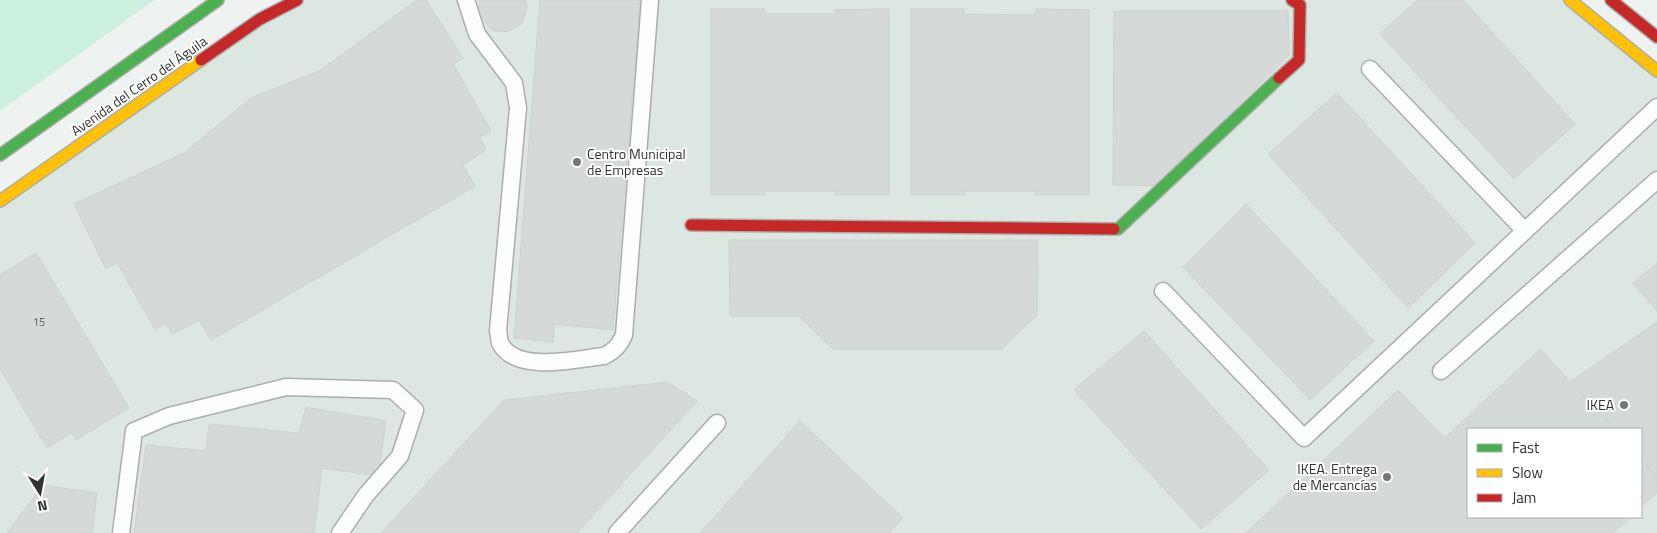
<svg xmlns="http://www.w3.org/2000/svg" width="1657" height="533" font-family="'Titillium Web',sans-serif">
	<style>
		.built { fill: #dde7e1; fill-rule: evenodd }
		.green { fill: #cbf0de }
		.building { fill: #d5d9d7; stroke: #ced2d0 }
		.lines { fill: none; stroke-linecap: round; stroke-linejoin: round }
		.lane-casing { stroke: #abaeac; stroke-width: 19 }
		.fast-casing { stroke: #abaeac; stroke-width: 14 }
		.slow-casing { stroke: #abaeac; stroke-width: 14 }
		.jam-casing { stroke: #abaeac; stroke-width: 14 }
		.lane { stroke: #fcfdfd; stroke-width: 16 }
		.fast { stroke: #4caf50; stroke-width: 11 }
		.slow { stroke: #ffc107; stroke-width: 11 }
		.jam { stroke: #c62828; stroke-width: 11 }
		.poi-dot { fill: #737674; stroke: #fff; stroke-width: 2 }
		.labels { text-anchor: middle; stroke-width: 4; stroke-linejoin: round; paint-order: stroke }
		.number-label { font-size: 11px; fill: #5c5e5d }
		.street-label { font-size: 14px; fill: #313332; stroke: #fff }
		.poi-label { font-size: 14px; fill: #313332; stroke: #fff; text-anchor: end }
	</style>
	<rect width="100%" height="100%" fill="#eef2f0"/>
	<path class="built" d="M297,0h1273l87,71v462h-1657v-332zM1468,429h173v88h-173z"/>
	<path class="green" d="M0,0h154l-154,111z"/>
	<g class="building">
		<path d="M417,0h9l37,58 -10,6 38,67 -11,6 6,13 -23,15 12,21 -264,154 -12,-20 -27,14 -6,-11 -11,6 -38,-66 -11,6 -32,-65 110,-51 67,-55 68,-27z"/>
		<path d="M480,0h45l2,7 -2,8 -3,8 -6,5 -8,3 -9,1 -7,-2 -11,-12 -3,-6z"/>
		<path d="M540,0h100l-27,330 -59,-6 -1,18 -39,-4z"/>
		<path d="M1417,0h46l112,124 -61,55 -134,-145z"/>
		<path d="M711,9h53l1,5h70v-4l54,-1v186h-54l1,-4h-71l-1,4h-53z"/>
		<path d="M911,9h53v5l71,1 1,-6 53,1v185h-54l1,-4h-72l1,4h-54z"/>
		<path d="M1114,11h174l1,44 -132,131 -44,-1z"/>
		<path d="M1337,93l138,150 -67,65 -140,-154z"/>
		<path d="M1246,204l128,137 -64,59 -127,-133z"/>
		<path d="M729,240h309l-1,75 -35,34h-169l-34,-33h-69z"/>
		<path d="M36,253l93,155 -53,32 -4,-7 -25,15 -47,-79v-94z"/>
		<path d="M1657,263v48l-24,-28z"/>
		<path d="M1657,322v155l-16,-18v-30h-27l-44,-47z"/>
		<path d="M1144,331l125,139 -68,59 -127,-139z"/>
		<path d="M1540,349l74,80h-146v88h163l-18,16h-367l152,-143 47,48z"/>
		<path d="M668,382l29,19 -120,132h-196l123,-133z"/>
		<path d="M306,407l80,14 -8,55 -56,-8 -8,65h-180l12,-88 60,6 3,-27 90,9z"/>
		<path d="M800,421l103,97 -14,15h-189z"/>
		<path d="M1641,459l16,18v16l-16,14z"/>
		<path d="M43,485l54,8 -5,40h-85z"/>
	</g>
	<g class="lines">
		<g class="lane-casing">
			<g id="lane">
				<path d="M466,0l11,34 37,49 4,25 -20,223c1,3 1,8 2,12 16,31 76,16 104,13 10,-5 15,-10 20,-21l26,-335"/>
				<path d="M1370,69l155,162"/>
				<path d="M1163,291l141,147 353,-331"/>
				<path d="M1441,371l216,-191"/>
				<path d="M121,533l13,-102 35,-15 117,-29 107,3 22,20 -15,46 -34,39 -26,38"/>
				<path d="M617,533l100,-110"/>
			</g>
		</g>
		<g class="fast-casing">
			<g id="fast">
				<path d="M0,155l218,-155"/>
				<path d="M1114,229h4l161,-151"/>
			</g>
		</g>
		<g class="slow-casing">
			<g id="slow">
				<path d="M1570,0l87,71"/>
				<path d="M0,201l201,-141"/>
			</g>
		</g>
		<g class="jam-casing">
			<g id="jam">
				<path d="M1611,0l46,37"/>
				<path d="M201,60l59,-41 37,-19"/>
				<path d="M1279,78l20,-18 1,-55 -8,-5"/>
				<path d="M691,225l423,4"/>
			</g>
		</g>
		<use href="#lane" class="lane"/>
		<use href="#fast" class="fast"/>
		<use href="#slow" class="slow"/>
		<use href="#jam" class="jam"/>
	</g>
	<g class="poi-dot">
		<circle cx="577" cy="162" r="5"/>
		<circle cx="1624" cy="405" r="5"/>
		<circle cx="1387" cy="477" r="5"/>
	</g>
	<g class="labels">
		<g class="number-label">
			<text x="39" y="326">15</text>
		</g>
		<g class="street-label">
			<text transform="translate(139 86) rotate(-35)" y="5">Avenida del Cerro del Águila</text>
		</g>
		<g class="poi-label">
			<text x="587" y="159" text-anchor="start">Centro Municipal<tspan x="587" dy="16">de Empresas</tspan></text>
			<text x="1614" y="410">IKEA</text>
			<text x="1377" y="474">IKEA. Entrega<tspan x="1377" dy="16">de Mercancías</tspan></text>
		</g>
	</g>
	<rect x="1467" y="428" width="175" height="90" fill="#ffffff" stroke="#adadad"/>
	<rect x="1477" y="444" width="25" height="8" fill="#4caf50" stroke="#adadad"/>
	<text x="1512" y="453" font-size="15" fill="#313332">Fast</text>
	<rect x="1477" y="469" width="25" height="8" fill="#ffc107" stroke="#adadad"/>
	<text x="1512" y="478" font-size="15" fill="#313332">Slow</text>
	<rect x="1477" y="494" width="25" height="8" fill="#c62828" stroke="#adadad"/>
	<text x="1512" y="503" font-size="15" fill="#313332">Jam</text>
	<g transform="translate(40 493) rotate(169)" stroke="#ffffff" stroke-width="4" paint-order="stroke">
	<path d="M0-4L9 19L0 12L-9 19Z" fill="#313332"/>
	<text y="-8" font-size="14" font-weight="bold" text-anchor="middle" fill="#313332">N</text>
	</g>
</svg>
